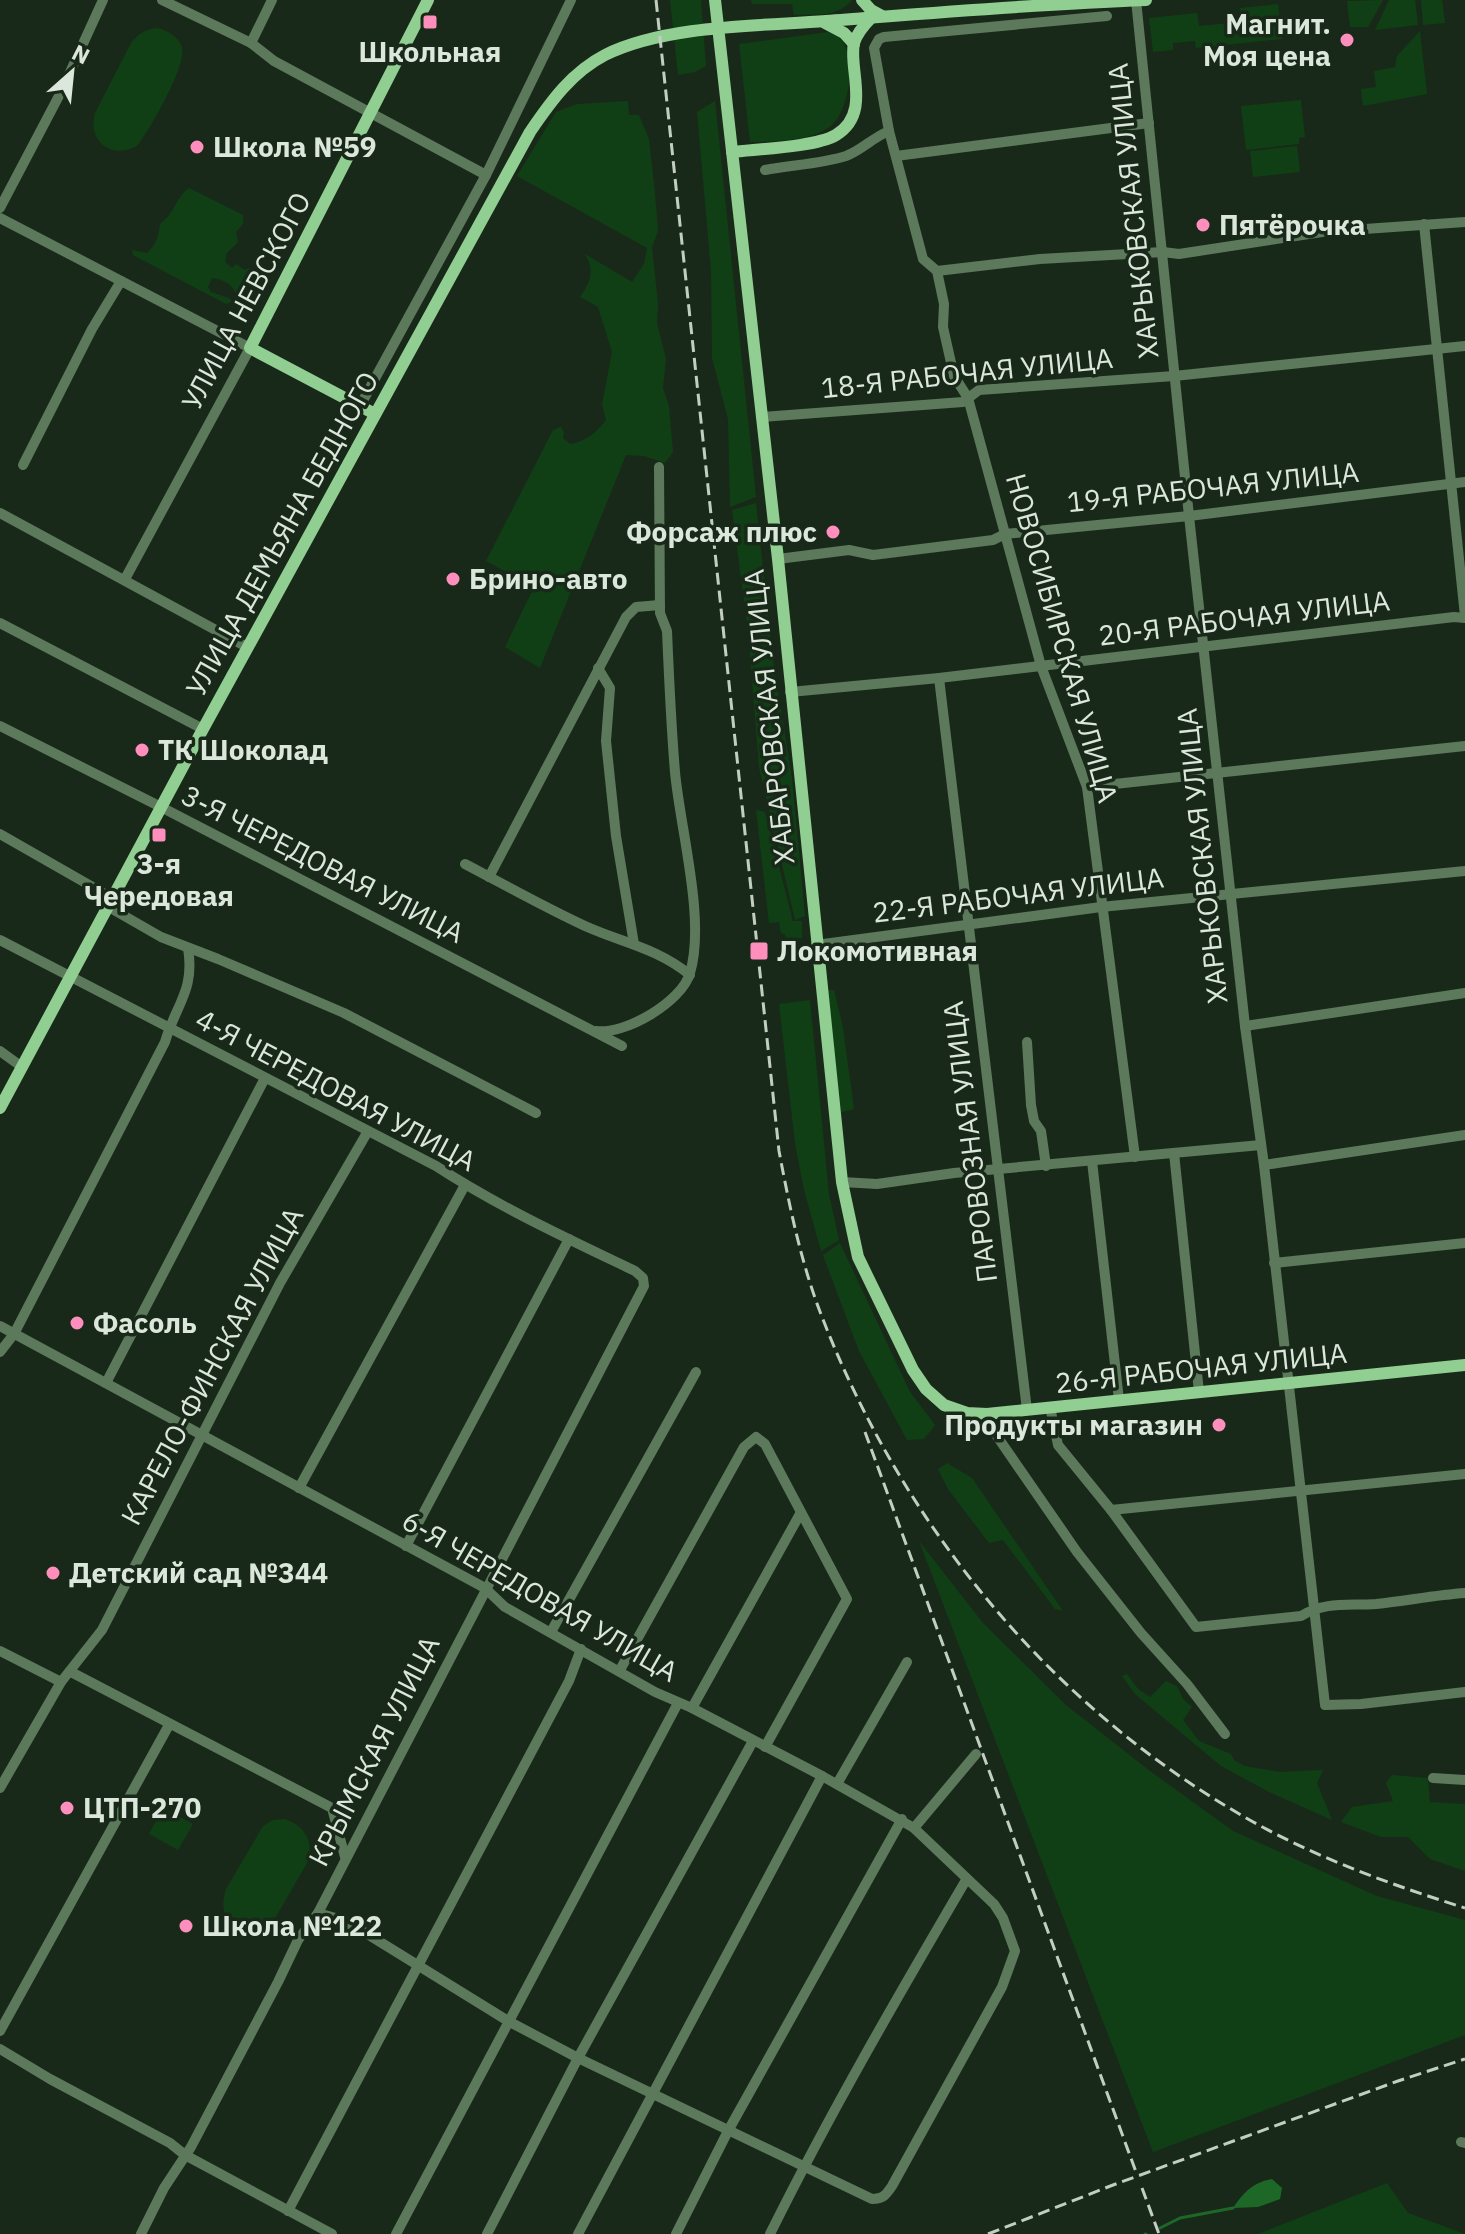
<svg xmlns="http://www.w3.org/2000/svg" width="1465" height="2234" font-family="'IBM Plex Sans',sans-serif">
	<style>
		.green { fill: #103f15 }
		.water { fill: #1e6827 }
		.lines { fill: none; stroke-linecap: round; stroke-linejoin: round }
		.stream { stroke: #1e6827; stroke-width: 3 }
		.minor { stroke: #5c795c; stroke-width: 10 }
		.major { stroke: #91ce92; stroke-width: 12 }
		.rail { stroke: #c2cec2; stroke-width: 3; stroke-dasharray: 12 6; stroke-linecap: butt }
		.poi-dot { fill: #fe8ebc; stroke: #192919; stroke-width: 3 }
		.labels { text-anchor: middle; stroke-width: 7; stroke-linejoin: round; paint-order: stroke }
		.poi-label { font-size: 28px; font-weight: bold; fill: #dce7dc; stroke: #192919; text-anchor: start }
		.street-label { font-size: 28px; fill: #dce7dc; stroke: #192919 }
	</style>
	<rect width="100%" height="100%" fill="#192919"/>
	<g class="green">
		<path d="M670,0h31l5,66 -11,6 -17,3z"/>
		<path d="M751,0h101c-15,18 -36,14 -58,15l-2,-11h-40z"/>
		<path d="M1383,0l-15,27h-18l-3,-26z"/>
		<path d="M1389,0h26l3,25 -43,5z"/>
		<path d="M1421,0h21l3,23 -22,2z"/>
		<path d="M1278,4l4,35 -86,9 -1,-7 -22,2v7l-20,2 -4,-34 48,-5 2,13 42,-4 -1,-14z"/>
		<path d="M158,28c10,3 20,8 24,19 5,19 -33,83 -45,99 -26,14 -50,-5 -42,-33l36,-70c8,-10 15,-14 27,-15z"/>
		<path d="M1420,31l7,63 -64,12 -2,-17 15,-2 -2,-16 21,-4 2,-11z"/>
		<path d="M828,32c6,2 11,4 15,10 13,20 6,73 -15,86 -22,14 -53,13 -78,14l-11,-98z"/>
		<path d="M1301,100l4,37 -6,1v6l-53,6 -5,-44z"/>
		<path d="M628,101l1,14h10l10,24 6,54 3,38 -6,16 6,56 -1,20 9,36 -3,29 6,18 4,46 -8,11 -21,-7 -18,-1 -86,213 -35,-21 29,-60 -48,-26 67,-131 8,-3 3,5 -1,6 7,6c17,-3 26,-11 36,-24l-4,-16 10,-52 -14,-45 -18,-10c11,-15 15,-27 5,-43l47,28 12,-18 3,-16 -130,-72 39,-64 21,-8z"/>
		<path d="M715,101l41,396 -26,10 -2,-88 -16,-61 -1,-88 -14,-158z"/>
		<path d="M1297,146l3,26 -47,5 -3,-26z"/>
		<path d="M189,188l54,27v9l-7,8 2,10 -11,11 -2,9 7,6 4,-4 9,6 4,-2 4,3 -2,11 -4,4 4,9 -4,10 -5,-1c-8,-16 -12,-24 -30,-26l-4,9 3,5 18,6 3,4 -6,2 -93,-49 -1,-5 15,3c9,-7 12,-18 13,-29 16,-12 15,-26 29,-36z"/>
		<path d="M756,503l17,158 19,117 13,138 -10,4 -36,-153 -11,-136 -16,-121z"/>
		<path d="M756,810l9,2 28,109h9v17l-16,1 -1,-5 -4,-1 -2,-11 -10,1z"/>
		<path d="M825,990h9l9,38 11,81 -15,4z"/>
		<path d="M810,1000l19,194 10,46 -18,11 -17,-61 -9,-47 -16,-139z"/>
		<path d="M840,1243l70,149 25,33 -11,14 -17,1 -48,-89 -36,-96z"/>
		<path d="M947,1463l25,15 91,133 -8,-2 -52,-69 -14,3 -41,-54 -10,-20z"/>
		<path d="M919,1541l64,82 83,82 84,66 83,60 144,65 88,24v115l-312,117z"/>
		<path d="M1127,1674l11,15 12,8 16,-16 11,5 6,13 9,8 -9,13 16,21 32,13 3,6 11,6 35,6 43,-2 -6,13 15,37 -63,-28 -48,-26 -86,-72 -13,-18z"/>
		<path d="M1392,1775l36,3 2,24 35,2v67l-35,-12 -22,-22h-27l-40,-15 11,-15 41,-6 -7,-18z"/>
		<path d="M163,1808l30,16 -15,26 -29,-16z"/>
		<path d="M285,1819c21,8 29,22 22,44l-37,64c-30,15 -55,-6 -44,-38l37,-63 10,-6z"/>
		<path d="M1387,2183l21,30 57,21h-207z"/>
	</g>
	<path class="water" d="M1272,2179l10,9 -2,11 -22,8 -25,1c10,-15 20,-26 39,-29z"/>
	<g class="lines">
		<g class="stream">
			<path d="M1160,2228l20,-10 53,-10"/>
			<path d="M1145,2234h1"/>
		</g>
		<g class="minor">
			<path d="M162,0l89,43 23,18 212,114"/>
			<path d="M1136,0l53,516 56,510 19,139 61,540 36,-1 104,-12"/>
			<path d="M1107,16l-223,21 -5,2 -5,9 15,83 34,128 14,12 7,33 -1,23 11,49 14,22 73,268 46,121 48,370"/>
			<path d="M251,43l21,-43"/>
			<path d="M896,156l253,-33"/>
			<path d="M765,170c26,-5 56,-6 81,-14 16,-6 26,-18 43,-25"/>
			<path d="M0,208l61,-116 42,-92"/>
			<path d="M0,218l250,130 -125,231"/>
			<path d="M1424,224l41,392"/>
			<path d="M937,271l103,-12 123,-7 16,2 143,-22 143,-10"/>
			<path d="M360,406l126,-231 85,-175"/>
			<path d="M761,417l202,-15 16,-12 195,-14 291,-30"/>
			<path d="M23,465l69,-136 29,-48"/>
			<path d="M0,513l247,134"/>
			<path d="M778,559l71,-9 24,5 120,-15 12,-6 184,-18 276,-34"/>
			<path d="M0,623l203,106"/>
			<path d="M598,668l12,20 -4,53 10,95 18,108"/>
			<path d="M939,678l88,732"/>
			<path d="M790,692l149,-14 515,-61 11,1"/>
			<path d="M0,726l161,81 461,239"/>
			<path d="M1087,787l378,-41"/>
			<path d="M0,834l112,64"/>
			<path d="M465,864c40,21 79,43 120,62 38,17 72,22 105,49"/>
			<path d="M489,877l137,-260 10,-10 24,-2"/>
			<path d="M107,906l54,31 57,22 126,54 192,100"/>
			<path d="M0,940l436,226c63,41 132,73 199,105l8,7 1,8 -326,627 -20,27 -20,42 -87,165 -27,41 -23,46"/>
			<path d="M816,945l285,-38 364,-36"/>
			<path d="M1245,1026l220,-33"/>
			<path d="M596,1031c29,4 86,-29 94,-58 16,-53 -10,-145 -15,-201 -4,-47 -6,-94 -8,-141l-7,-18 -1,-146"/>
			<path d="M1027,1042l4,63 3,16 7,10 5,35"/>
			<path d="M0,1051l22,16"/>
			<path d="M1174,1153l25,239"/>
			<path d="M1092,1161l27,239"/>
			<path d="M1264,1165l201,-30"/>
			<path d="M842,1182l35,2 77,-11 307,-28"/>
			<path d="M1274,1263l191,-20"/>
			<path d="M0,1326l485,262 20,19 150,85 37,16 130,68 92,52 80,76 9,14 12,33 -13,36 -110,199c-6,9 -9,13 -20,13l-294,-141 -70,-37 -144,-89 -25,-13 -21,-6"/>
			<path d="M0,1352l14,-18 151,-292c11,-38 30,-51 23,-94"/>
			<path d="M106,1383l159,-305"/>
			<path d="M1050,1407l8,38 53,65 85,117 105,-11c25,-15 47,-10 75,-12 30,-3 59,-9 89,-11"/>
			<path d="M987,1414l5,15 85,123 64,81 46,51 38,50"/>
			<path d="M299,1488l166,-303"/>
			<path d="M1111,1510l354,-36"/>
			<path d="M406,1546l163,-307"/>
			<path d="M551,1632l145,-260"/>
			<path d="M0,1651l61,31"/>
			<path d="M620,1670l124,-223 12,-10 9,7 82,155 -82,148"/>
			<path d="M71,1672l261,136 13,49"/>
			<path d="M692,1708l108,-194"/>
			<path d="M1433,1778l32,2"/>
			<path d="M837,1784l70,-122"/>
			<path d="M0,1788l61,-106 41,-52 178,-347 88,-152"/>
			<path d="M914,1828l62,-74"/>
			<path d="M0,2031l169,-306"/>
			<path d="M0,2049l50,30 120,64 15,12 147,79"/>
			<path d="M1461,2142l4,1"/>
			<path d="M288,2211l281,-530 12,-32"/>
			<path d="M396,2234l282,-531"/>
			<path d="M487,2234l91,-176 175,-317"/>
			<path d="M578,2234l244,-458"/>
			<path d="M676,2234l52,-103 174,-312"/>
			<path d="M770,2234c60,-121 128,-238 196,-354"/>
		</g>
		<g class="major">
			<path d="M715,0l63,559 64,623 16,75 55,113 13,19 18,16 23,8 20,1 478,-49"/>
			<path d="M862,0l9,10 11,6"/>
			<path d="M825,23l19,10 10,11"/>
			<path d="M732,152c25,-3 84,-5 104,-17 36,-22 12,-66 18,-92 3,-10 11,-19 18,-26"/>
			<path d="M375,414l-125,-66 178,-348"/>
			<path d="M0,1108l203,-379 327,-597c21,-31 42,-60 75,-77 60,-30 154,-29 221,-34 106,-8 213,-17 320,-21"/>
		</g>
		<g class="rail">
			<path d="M656,0l123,1151c10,53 21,107 40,158 79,209 224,390 417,503 72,43 150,71 229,96"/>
			<path d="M865,1432l271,740"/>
			<path d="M1142,2188l17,46"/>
			<path d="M988,2234l125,-49 285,-104 67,-22"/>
		</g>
	</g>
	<g class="poi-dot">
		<rect x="422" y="14" width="16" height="16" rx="4"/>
		<circle cx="1347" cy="40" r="8"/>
		<circle cx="197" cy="147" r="8"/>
		<circle cx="1203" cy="225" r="8"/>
		<circle cx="833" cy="532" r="8"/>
		<circle cx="453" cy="579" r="8"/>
		<circle cx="142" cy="750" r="8"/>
		<rect x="151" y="827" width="16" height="16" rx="4"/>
		<rect x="749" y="941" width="20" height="20" rx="4"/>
		<circle cx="77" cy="1323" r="8"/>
		<circle cx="1219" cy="1425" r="8"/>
		<circle cx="53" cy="1573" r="8"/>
		<circle cx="67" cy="1808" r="8"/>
		<circle cx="186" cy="1926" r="8"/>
	</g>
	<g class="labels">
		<g class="poi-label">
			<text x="1331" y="34" text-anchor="end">Магнит.<tspan x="1331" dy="32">Моя цена</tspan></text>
			<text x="430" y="62" text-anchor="middle">Школьная</text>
			<text x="213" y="157">Школа №59</text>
			<text x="1219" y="235">Пятёрочка</text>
			<text x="817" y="542" text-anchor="end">Форсаж плюс</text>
			<text x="469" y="589">Брино-авто</text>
			<text x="158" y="760">ТК Шоколад</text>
			<text x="159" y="874" text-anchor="middle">3-я<tspan x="159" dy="32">Чередовая</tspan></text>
			<text x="777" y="961">Локомотивная</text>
			<text x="93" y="1333">Фасоль</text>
			<text x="1203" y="1435" text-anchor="end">Продукты магазин</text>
			<text x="69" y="1583">Детский сад №344</text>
			<text x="83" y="1818">ЦТП-270</text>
			<text x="202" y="1936">Школа №122</text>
		</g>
		<g class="street-label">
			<text transform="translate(1133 211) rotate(-96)" y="10">ХАРЬКОВСКАЯ УЛИЦА</text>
			<text transform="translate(246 301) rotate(-62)" y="10">УЛИЦА НЕВСКОГО</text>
			<text transform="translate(967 373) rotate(-6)" y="10">18-Я РАБОЧАЯ УЛИЦА</text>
			<text transform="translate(1213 487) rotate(-6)" y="10">19-Я РАБОЧАЯ УЛИЦА</text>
			<text transform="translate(282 534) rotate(-61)" y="10">УЛИЦА ДЕМЬЯНА БЕДНОГО</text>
			<text transform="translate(1244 618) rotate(-7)" y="10">20-Я РАБОЧАЯ УЛИЦА</text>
			<text transform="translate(1062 638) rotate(74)" y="10">НОВОСИБИРСКАЯ УЛИЦА</text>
			<text transform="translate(769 717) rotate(-96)" y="10">ХАБАРОВСКАЯ УЛИЦА</text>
			<text transform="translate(1202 856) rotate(-96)" y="10">ХАРЬКОВСКАЯ УЛИЦА</text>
			<text transform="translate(323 864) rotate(27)" y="10">3-Я ЧЕРЕДОВАЯ УЛИЦА</text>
			<text transform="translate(1018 895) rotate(-7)" y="10">22-Я РАБОЧАЯ УЛИЦА</text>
			<text transform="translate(336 1090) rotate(28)" y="10">4-Я ЧЕРЕДОВАЯ УЛИЦА</text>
			<text transform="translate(970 1142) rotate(-97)" y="10">ПАРОВОЗНАЯ УЛИЦА</text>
			<text transform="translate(212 1366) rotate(-62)" y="10">КАРЕЛО-ФИНСКАЯ УЛИЦА</text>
			<text transform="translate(1201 1368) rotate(-6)" y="10">26-Я РАБОЧАЯ УЛИЦА</text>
			<text transform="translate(540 1596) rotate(30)" y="10">6-Я ЧЕРЕДОВАЯ УЛИЦА</text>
			<text transform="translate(374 1751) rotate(-63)" y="10">КРЫМСКАЯ УЛИЦА</text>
		</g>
	</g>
	<g transform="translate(72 72) rotate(27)" stroke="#192919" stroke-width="6" paint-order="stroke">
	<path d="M0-6L14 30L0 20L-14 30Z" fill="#dce7dc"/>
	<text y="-12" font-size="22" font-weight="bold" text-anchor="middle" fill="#dce7dc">N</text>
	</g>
</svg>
